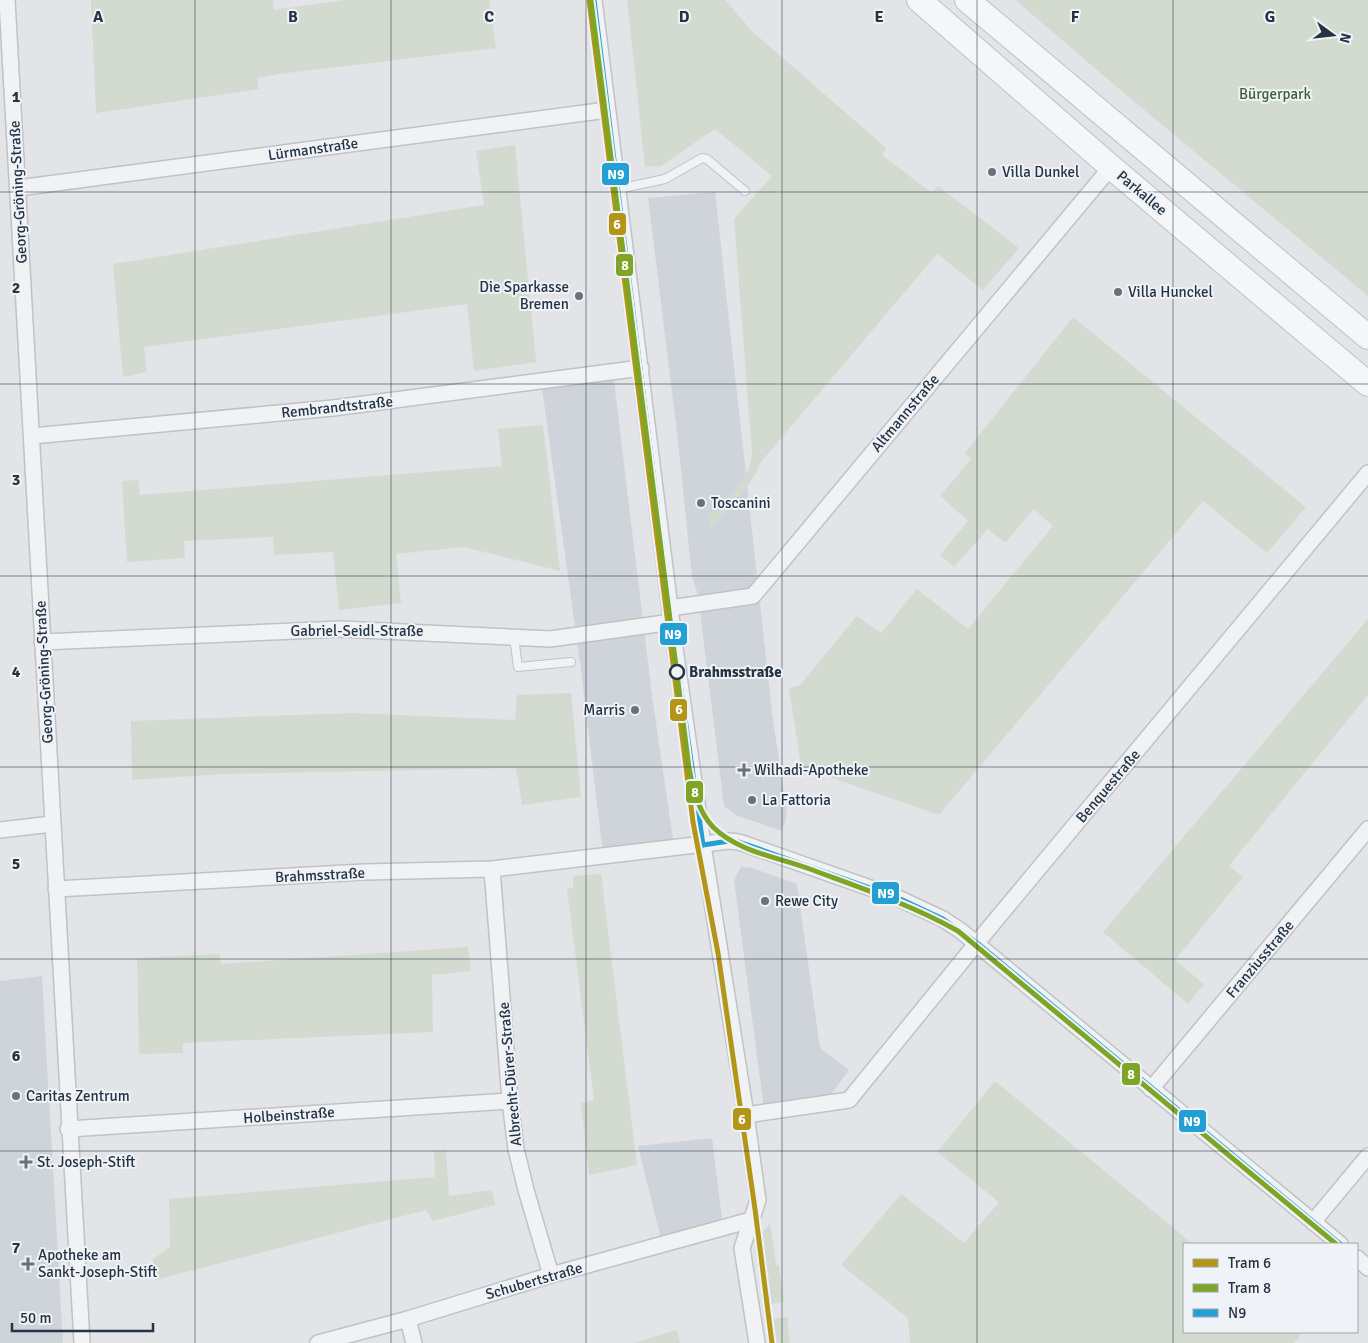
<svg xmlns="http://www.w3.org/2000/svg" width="1368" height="1343" font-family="Signika,sans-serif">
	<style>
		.built { fill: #cfd4db }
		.green { fill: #d3dbd1 }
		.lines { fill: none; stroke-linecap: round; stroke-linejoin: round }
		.service-casing { stroke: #c0c2c5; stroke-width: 10 }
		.minor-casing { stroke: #c0c2c5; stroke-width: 18 }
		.primary-casing { stroke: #bdc1c5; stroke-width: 26 }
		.service { stroke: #f1f2f4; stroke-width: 8 }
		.minor { stroke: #f1f2f4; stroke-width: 15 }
		.primary { stroke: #f5f6f7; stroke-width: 24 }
		.bus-1-casing { stroke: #eff3f7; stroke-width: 9 }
		.bus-1 { stroke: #249fd3; stroke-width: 5 }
		.tram-1-casing { stroke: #eff3f7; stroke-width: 9 }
		.tram-2-casing { stroke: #eff3f7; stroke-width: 9 }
		.tram-1 { stroke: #b39617; stroke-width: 5 }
		.tram-2 { stroke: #7fa526; stroke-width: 5 }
		.grid { fill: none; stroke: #263343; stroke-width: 1; stroke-opacity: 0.55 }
		.poi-dot { fill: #68717c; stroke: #eff3f7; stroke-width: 2 }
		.stop-dot { fill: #eff3f7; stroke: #263343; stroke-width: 2.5 }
		.labels { text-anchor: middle; stroke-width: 4; stroke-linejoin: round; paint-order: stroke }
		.park-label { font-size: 15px; fill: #3e6032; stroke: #eff3f7 }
		.street-label { font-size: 15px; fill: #263343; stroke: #eff3f7 }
		.poi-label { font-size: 15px; fill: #263343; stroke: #eff3f7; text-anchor: start }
		.stop-label { font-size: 15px; font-weight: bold; fill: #263343; stroke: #eff3f7; text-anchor: start }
		.grid-label { font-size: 16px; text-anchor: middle; font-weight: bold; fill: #263343; stroke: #eff3f7; stroke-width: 4; stroke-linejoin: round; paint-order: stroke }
		.line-badge { stroke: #eff3f7; stroke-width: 2 }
		.badge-label { font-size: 14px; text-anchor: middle; font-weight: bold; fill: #fff }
	</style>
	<rect width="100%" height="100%" fill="#e2e4e7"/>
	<g class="built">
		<path d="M715,192l57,521 15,102 -5,16 -44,-15 -14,-10 -26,-211 -6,-18 -15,-145 -29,-234z"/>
		<path d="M613,373l39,323 22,150 -71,8 -22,-184 -40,-289z"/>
		<path d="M741,867l11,1 45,16 23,164 29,22 -22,30 -63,9 -30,-229z"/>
		<path d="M42,976l21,367h-63v-362z"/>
		<path d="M712,1138l11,89 -61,16 -24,-97z"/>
	</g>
	<g class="green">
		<path d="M91,0h182l1,10 70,-10h145l7,48 -217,26 -22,4 2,11 -163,24z"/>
		<path d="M627,0h98l27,31 134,117 -4,7 50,38 6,-7 81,62 -36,42 -46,-36 -176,208c-8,22 -35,50 -51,68l-2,-17 17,-3 6,-15 18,-26 3,-15 -18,-235 38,-43 -57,-47 -54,37 -16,1z"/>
		<path d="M1015,0h353v296l-244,-203z"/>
		<path d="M515,145l21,217 -62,9 -7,-67 -323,43 3,25 -24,5 -10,-113 371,-59 -8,-54z"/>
		<path d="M1073,317l233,190 -39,46 -64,-52 -264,314 -138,-48 -12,-79 11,-3 57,-69 24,17 36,-44 51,40 85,-103 -19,-17 -29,34 -17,-14 -34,38 -14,-12 28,-34 -28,-25 31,-37 -6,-6z"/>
		<path d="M543,425l17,146 -96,-24 -68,7 5,49 -62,7 -6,-58 -59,3 -1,-18 -89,4 1,17 -58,4 -5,-81 16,-1 2,15 362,-29 -4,-37z"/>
		<path d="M1368,619v76l-139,171 14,11 -68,83 29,24 -16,20 -85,-72z"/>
		<path d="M571,693l10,104 -59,8 -6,-37 -292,6 -92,6 -1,-59 220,-8 164,7 2,-25z"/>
		<path d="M601,874l36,291 -48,10 -8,-72 13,-3 -27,-211 6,-1v-12z"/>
		<path d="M468,947l3,24 -39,4 1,57 -250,11v10l-44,1 -2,-96 82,-4 2,10z"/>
		<path d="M995,1081l198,163h-9v88h113l4,3 -7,8h-384l-2,-25 -67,-53 60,-71 63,49 35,-41 -62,-50z"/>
		<path d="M446,1150l3,46 43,-6 3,15 -62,16 -7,-11 -271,70 -2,-21 17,-12 -1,-48 266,-22 -1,-26z"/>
		<path d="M770,1223l6,42 3,1 5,36 -21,3 -9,-63z"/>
		<path d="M787,1317l3,26h-22l-3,-23z"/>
		<path d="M677,1330l3,13h-47z"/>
	</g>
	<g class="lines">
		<g class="service-casing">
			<g id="service">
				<path d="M618,189l47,-10 37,-21 5,1 38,32"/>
				<path d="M514,637l4,30 53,-5"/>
			</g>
		</g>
		<g class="minor-casing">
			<g id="minor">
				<path d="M7,0c27,448 47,896 75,1343"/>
				<path d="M594,0l81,648 28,197 43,270 12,85 -16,48 15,95"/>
				<path d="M18,188l589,-78"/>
				<path d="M32,436l301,-28 308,-40"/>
				<path d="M670,608l83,-12 358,-429"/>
				<path d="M42,642l299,-13 209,10 122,-17"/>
				<path d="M0,830l52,-6"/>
				<path d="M492,869l18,232 6,48 10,41 25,85"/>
				<path d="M56,889l308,-17 128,-3 237,-28 10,1 157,55 47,22 18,12 379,313"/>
				<path d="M1151,1089l217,-260"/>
				<path d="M746,1115l103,-15 131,-161 388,-466"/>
				<path d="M68,1129l442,-28"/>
				<path d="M1313,1222l55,-66"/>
				<path d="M1357,1258l11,10"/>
				<path d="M408,1319l6,24"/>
				<path d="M318,1343l90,-24 143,-44 200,-55"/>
			</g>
		</g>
		<g class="primary-casing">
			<g id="primary">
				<path d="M919,0l192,167 257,217"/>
				<path d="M967,0l401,337"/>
			</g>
		</g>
		<use href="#service" class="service"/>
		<use href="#minor" class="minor"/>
		<use href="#primary" class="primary"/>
		<g class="bus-1-casing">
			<g id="bus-1">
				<path d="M594,0l81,648 28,197"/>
				<path d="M703,845l26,-4 10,1 157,55 47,22 34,24 363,301"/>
			</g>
		</g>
		<use href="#bus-1" class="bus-1"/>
		<g class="tram-1-casing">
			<path id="tram-1" d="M589,0l104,822 25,131 37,256 17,134"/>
		</g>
		<g class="tram-2-casing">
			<path id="tram-2" d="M591,1l98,767c4,21 9,43 24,59 24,24 63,30 94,41 51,19 103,36 151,63l378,313"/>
		</g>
		<use href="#tram-1" class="tram-1"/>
		<use href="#tram-2" class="tram-2"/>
	</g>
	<path class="grid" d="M195,0v1343M391,0v1343M586,0v1343M782,0v1343M977,0v1343M1173,0v1343M0,192h1368M0,384h1368M0,576h1368M0,767h1368M0,959h1368M0,1151h1368"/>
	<g class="poi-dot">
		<circle cx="992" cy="172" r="5"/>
		<circle cx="1118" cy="292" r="5"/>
		<circle cx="579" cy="296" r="5"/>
		<circle cx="701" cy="503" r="5"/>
		<circle cx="635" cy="710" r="5"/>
		<path d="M741.5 762.5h5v5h5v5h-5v5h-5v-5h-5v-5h5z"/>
		<circle cx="752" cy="800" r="5"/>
		<circle cx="765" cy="901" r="5"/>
		<circle cx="16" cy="1096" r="5"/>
		<path d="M23.5 1154.5h5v5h5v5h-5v5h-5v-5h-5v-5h5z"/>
		<path d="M25.5 1256.5h5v5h5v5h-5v5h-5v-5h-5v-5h5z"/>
	</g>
	<circle class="stop-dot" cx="677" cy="672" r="7"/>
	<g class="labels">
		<g class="park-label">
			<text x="1275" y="99">Bürgerpark</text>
		</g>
		<g class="street-label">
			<text transform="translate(313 149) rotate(-8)" y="5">Lürmanstraße</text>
			<text transform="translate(18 192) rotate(-93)" y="5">Georg-Gröning-Straße</text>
			<text transform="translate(1142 193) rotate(40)" y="5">Parkallee</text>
			<text transform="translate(337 407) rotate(-6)" y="5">Rembrandtstraße</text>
			<text transform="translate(905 413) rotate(-50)" y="5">Altmannstraße</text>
			<text x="357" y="636">Gabriel-Seidl-Straße</text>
			<text transform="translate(44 672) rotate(-93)" y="5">Georg-Gröning-Straße</text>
			<text transform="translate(1108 786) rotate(-50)" y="5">Benquestraße</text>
			<text transform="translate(320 875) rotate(-3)" y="5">Brahmsstraße</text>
			<text transform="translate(1260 959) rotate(-50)" y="5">Franziusstraße</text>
			<text transform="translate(510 1074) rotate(-95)" y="5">Albrecht-Dürer-Straße</text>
			<text transform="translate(289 1115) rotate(-4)" y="5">Holbeinstraße</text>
			<text transform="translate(534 1281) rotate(-16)" y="5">Schubertstraße</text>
		</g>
		<g class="poi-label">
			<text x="1002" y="177">Villa Dunkel</text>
			<text x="569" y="292" text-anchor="end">Die Sparkasse<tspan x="569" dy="17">Bremen</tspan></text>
			<text x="1128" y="297">Villa Hunckel</text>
			<text x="711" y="508">Toscanini</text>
			<text x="625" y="715" text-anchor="end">Marris</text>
			<text x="754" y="775">Wilhadi-Apotheke</text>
			<text x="762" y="805">La Fattoria</text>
			<text x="775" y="906">Rewe City</text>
			<text x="26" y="1101">Caritas Zentrum</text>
			<text x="37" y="1167">St. Joseph-Stift</text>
			<text x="38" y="1260">Apotheke am<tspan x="38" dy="17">Sankt-Joseph-Stift</tspan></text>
		</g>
		<g class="stop-label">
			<text x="689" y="677">Brahmsstraße</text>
		</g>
	</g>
	<g class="grid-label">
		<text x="98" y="22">A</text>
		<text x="293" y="22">B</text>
		<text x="489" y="22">C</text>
		<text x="684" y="22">D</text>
		<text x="879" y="22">E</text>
		<text x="1075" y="22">F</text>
		<text x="1270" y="22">G</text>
		<text x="16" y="102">1</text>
		<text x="16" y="293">2</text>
		<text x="16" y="485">3</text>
		<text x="16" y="677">4</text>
		<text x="16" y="869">5</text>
		<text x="16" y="1061">6</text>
		<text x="16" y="1253">7</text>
	</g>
	<g class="line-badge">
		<rect x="601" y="162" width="29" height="24" rx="5" fill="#249fd3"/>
		<rect x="608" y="212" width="19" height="24" rx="5" fill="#b39617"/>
		<rect x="615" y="253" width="19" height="24" rx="5" fill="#7fa526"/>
		<rect x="659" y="622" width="29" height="24" rx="5" fill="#249fd3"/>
		<rect x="669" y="698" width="19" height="24" rx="5" fill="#b39617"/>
		<rect x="685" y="780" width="19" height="24" rx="5" fill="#7fa526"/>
		<rect x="871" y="881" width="29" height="24" rx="5" fill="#249fd3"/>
		<rect x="1121" y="1062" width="20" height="24" rx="5" fill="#7fa526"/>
		<rect x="732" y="1107" width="20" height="24" rx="5" fill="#b39617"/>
		<rect x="1178" y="1109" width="29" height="24" rx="5" fill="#249fd3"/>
	</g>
	<g class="badge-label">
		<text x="616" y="179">N9</text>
		<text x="617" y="229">6</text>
		<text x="625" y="270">8</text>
		<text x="673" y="639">N9</text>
		<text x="679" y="714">6</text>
		<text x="695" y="797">8</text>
		<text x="886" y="898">N9</text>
		<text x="1131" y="1079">8</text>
		<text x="742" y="1124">6</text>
		<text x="1192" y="1126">N9</text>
	</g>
	<rect x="1183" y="1243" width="175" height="90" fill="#eff3f7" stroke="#9fa6af"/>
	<rect x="1193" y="1259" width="25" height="8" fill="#b39617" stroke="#9fa6af"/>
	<text x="1228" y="1268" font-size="15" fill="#263343">Tram 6</text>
	<rect x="1193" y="1284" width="25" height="8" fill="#7fa526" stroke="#9fa6af"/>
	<text x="1228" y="1293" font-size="15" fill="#263343">Tram 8</text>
	<rect x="1193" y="1309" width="25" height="8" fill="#249fd3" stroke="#9fa6af"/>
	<text x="1228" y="1318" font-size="15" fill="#263343">N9</text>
	<g transform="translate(1333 35) rotate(105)" stroke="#eff3f7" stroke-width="4" paint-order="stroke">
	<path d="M0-4L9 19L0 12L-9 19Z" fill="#263343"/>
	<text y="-8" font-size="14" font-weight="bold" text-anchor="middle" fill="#263343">N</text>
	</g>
	<path d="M12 1323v8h141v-8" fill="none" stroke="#263343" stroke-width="2.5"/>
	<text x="20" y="1323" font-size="15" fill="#263343" stroke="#eff3f7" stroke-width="4" paint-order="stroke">50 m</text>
</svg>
